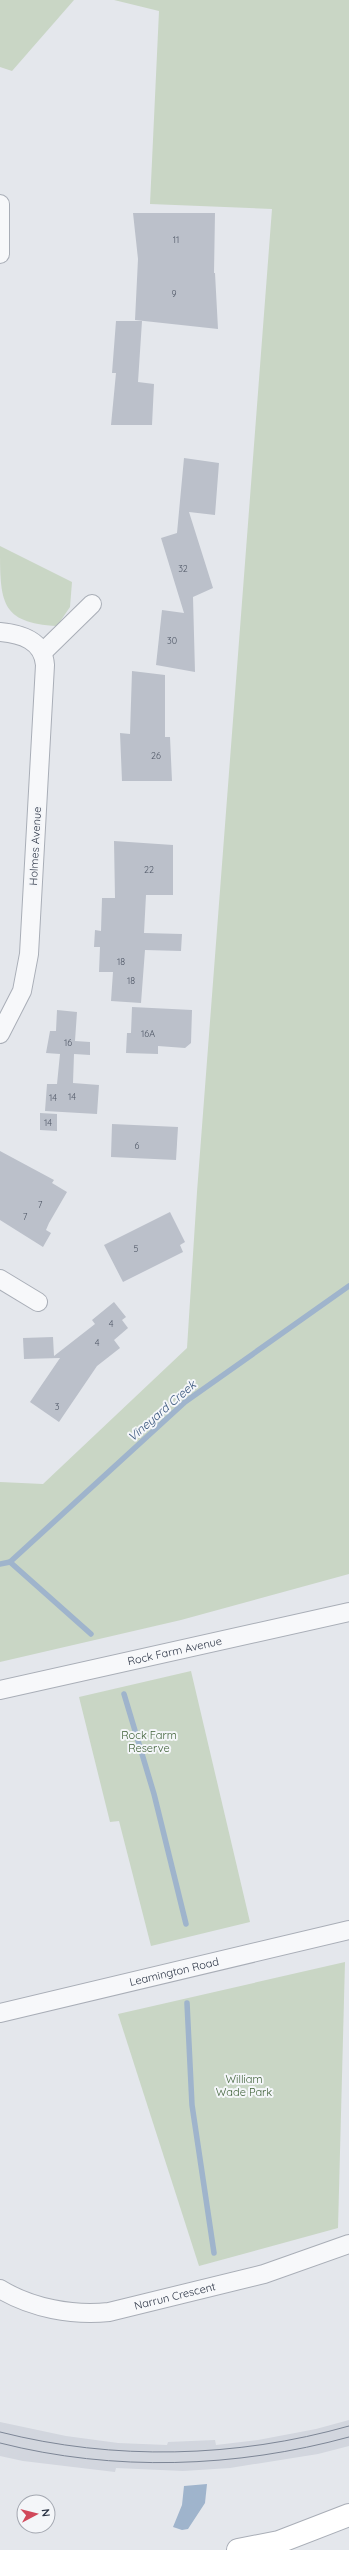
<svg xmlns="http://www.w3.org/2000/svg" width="349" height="2550" font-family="Quicksand,sans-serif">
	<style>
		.built { fill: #d2d6de }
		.green { fill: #c9d6c5 }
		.water { fill: #9fb4cc }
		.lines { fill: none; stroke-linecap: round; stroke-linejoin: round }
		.stream { stroke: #9fb4cc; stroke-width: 5.5 }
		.building { fill: #bbc0ca }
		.minor-casing { stroke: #a9aeb7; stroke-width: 20 }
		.secondary-casing { stroke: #a9aeb7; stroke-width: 24 }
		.minor { stroke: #f7f8fa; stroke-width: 18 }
		.secondary { stroke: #fff; stroke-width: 22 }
		.tram { stroke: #7d8696; stroke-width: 1 }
		.labels { text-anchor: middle; stroke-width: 4; stroke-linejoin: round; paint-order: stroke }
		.number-label { font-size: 9px; fill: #4f5766 }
		.street-label { font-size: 11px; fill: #2b3445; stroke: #f4f6f9 }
		.park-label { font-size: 11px; fill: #3f6138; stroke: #f4f6f9 }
		.water-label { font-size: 12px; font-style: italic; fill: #34527a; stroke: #f4f6f9 }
	</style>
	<rect width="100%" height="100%" fill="#e4e7ec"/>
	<path class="built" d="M349,2420v26l-31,8 -88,14 -47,3 -67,-3 -1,4 -92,-11 -23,-5v-34l66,14 52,7 49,2 1,-3 47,-2 1,5 42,-5 58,-11z"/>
	<g class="green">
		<path d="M0,0h74l-62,71 -12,-4z"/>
		<path d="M114,0h235v1574l-168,46 -181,42v-180l43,2 144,-136 10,-156 75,-983 -122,-5 9,-193z"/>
		<path d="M0,546l72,36 -2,25 -13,19c-57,-3 -57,-24 -57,-80z"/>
		<path d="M191,1671l59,251 -99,24 -32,-125 -9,1 -31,-125z"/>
		<path d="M345,1962l-7,266 -139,38 -81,-252z"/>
	</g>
	<path class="water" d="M207,2484l-2,19 -17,26 -6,1 -9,-3 9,-22 2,-19z"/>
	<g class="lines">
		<g class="stream">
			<path d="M10,1562l81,72"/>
			<path d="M0,1564l10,-2 175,-160 164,-116"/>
			<path d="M124,1694l30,100 32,130"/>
			<path d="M187,2003l5,102 22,148"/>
		</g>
	</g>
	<g class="building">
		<path d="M133,213h82l-1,60h1l3,56 -83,-9 3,-61z"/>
		<path d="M116,321h26l-4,61 16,2 -2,41h-41l5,-52h-4z"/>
		<path d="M184,458l35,5 -4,52 -26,-3 24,76 -20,9 2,75 -39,-7 6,-55 22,3 -23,-75 16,-5z"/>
		<path d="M132,671l33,4v62h5l2,44h-50l-2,-48 10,1z"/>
		<path d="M114,841l59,4v50h-27l-2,38 38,1 -1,17 -36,-1 -4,53 -30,-2 2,-29h-14l1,-25h-6l1,-17 6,1 1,-33h13z"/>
		<path d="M132,1007l60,3 -1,33 -6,5 -27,-2v8l-32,-1 1,-20h4z"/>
		<path d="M57,1010l20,2 -2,29 15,1v13l-16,-1 -1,29 26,2 -2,29 -52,-3 2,-27h10l3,-30 -14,-1 4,-22h6z"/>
		<path d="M40,1113l17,1v17l-17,-1z"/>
		<path d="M112,1124l66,3 -2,33 -65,-3z"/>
		<path d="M0,1151l54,29 -2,3 15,9 -18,31 -3,7 5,3 -8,14 -43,-27z"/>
		<path d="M170,1212l15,30 -5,3 3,7 -60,30 -19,-37z"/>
		<path d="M114,1302l12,15 -4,3 6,8 -14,12 6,8 -23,18 -38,56 -29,-20 30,-44 -36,1 -1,-21 30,-1 1,19 41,-32 -3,-4z"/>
	</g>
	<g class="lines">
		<g class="minor-casing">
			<g id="minor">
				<path d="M0,204v50"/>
				<path d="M0,632c21,2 43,8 45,33l-16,289 -7,37 -22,43"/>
				<path d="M43,652l49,-48"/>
				<path d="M0,1279l38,23"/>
				<path id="s1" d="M0,1690l349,-78"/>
				<path id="s2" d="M0,2013l349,-83"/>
				<path id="s3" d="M0,2289c31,19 73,27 109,23l155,-38 85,-30"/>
			</g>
		</g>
		<g class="secondary-casing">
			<path id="secondary" d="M238,2550l41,-8 70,-27"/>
		</g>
		<use href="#minor" class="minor"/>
		<use href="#secondary" class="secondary"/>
		<g class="tram">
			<path d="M0,2432c114,29 236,26 349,-6"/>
			<path d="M0,2443c114,29 236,25 349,-6"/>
		</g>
	</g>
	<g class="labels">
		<g class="number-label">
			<text x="176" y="243">11</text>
			<text x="174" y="297">9</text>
			<text x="183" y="572">32</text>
			<text x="172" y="644">30</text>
			<text x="156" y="759">26</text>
			<text x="149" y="873">22</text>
			<text x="121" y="965">18</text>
			<text x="131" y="984">18</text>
			<text x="148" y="1037">16A</text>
			<text x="68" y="1046">16</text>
			<text x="72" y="1100">14</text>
			<text x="53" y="1101">14</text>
			<text x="48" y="1126">14</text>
			<text x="137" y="1149">6</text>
			<text x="40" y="1208">7</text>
			<text x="25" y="1220">7</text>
			<text x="136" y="1252">5</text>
			<text x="111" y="1327">4</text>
			<text x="97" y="1346">4</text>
			<text x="57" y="1410">3</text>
		</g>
		<g class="street-label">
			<text transform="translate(35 846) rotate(-87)" y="4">Holmes Avenue</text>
			<text dy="4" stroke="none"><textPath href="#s1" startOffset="179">Rock Farm Avenue</textPath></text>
			<text dy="4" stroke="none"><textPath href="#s2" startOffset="179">Leamington Road</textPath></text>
			<text dy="4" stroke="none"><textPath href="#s3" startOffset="181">Narrun Crescent</textPath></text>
		</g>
		<g class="park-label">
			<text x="149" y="1739">Rock Farm<tspan x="149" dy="13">Reserve</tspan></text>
			<text x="244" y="2083">William<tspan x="244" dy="13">Wade Park</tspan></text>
		</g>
		<g class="water-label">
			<text transform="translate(162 1411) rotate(-41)" y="4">Vineyard Creek</text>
		</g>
	</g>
	<g transform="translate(36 2514) rotate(83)"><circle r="19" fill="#f4f6f9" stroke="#a4a8b1"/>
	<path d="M0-3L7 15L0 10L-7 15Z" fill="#d1495b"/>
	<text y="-6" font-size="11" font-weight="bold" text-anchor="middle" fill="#2b3445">N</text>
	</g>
</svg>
